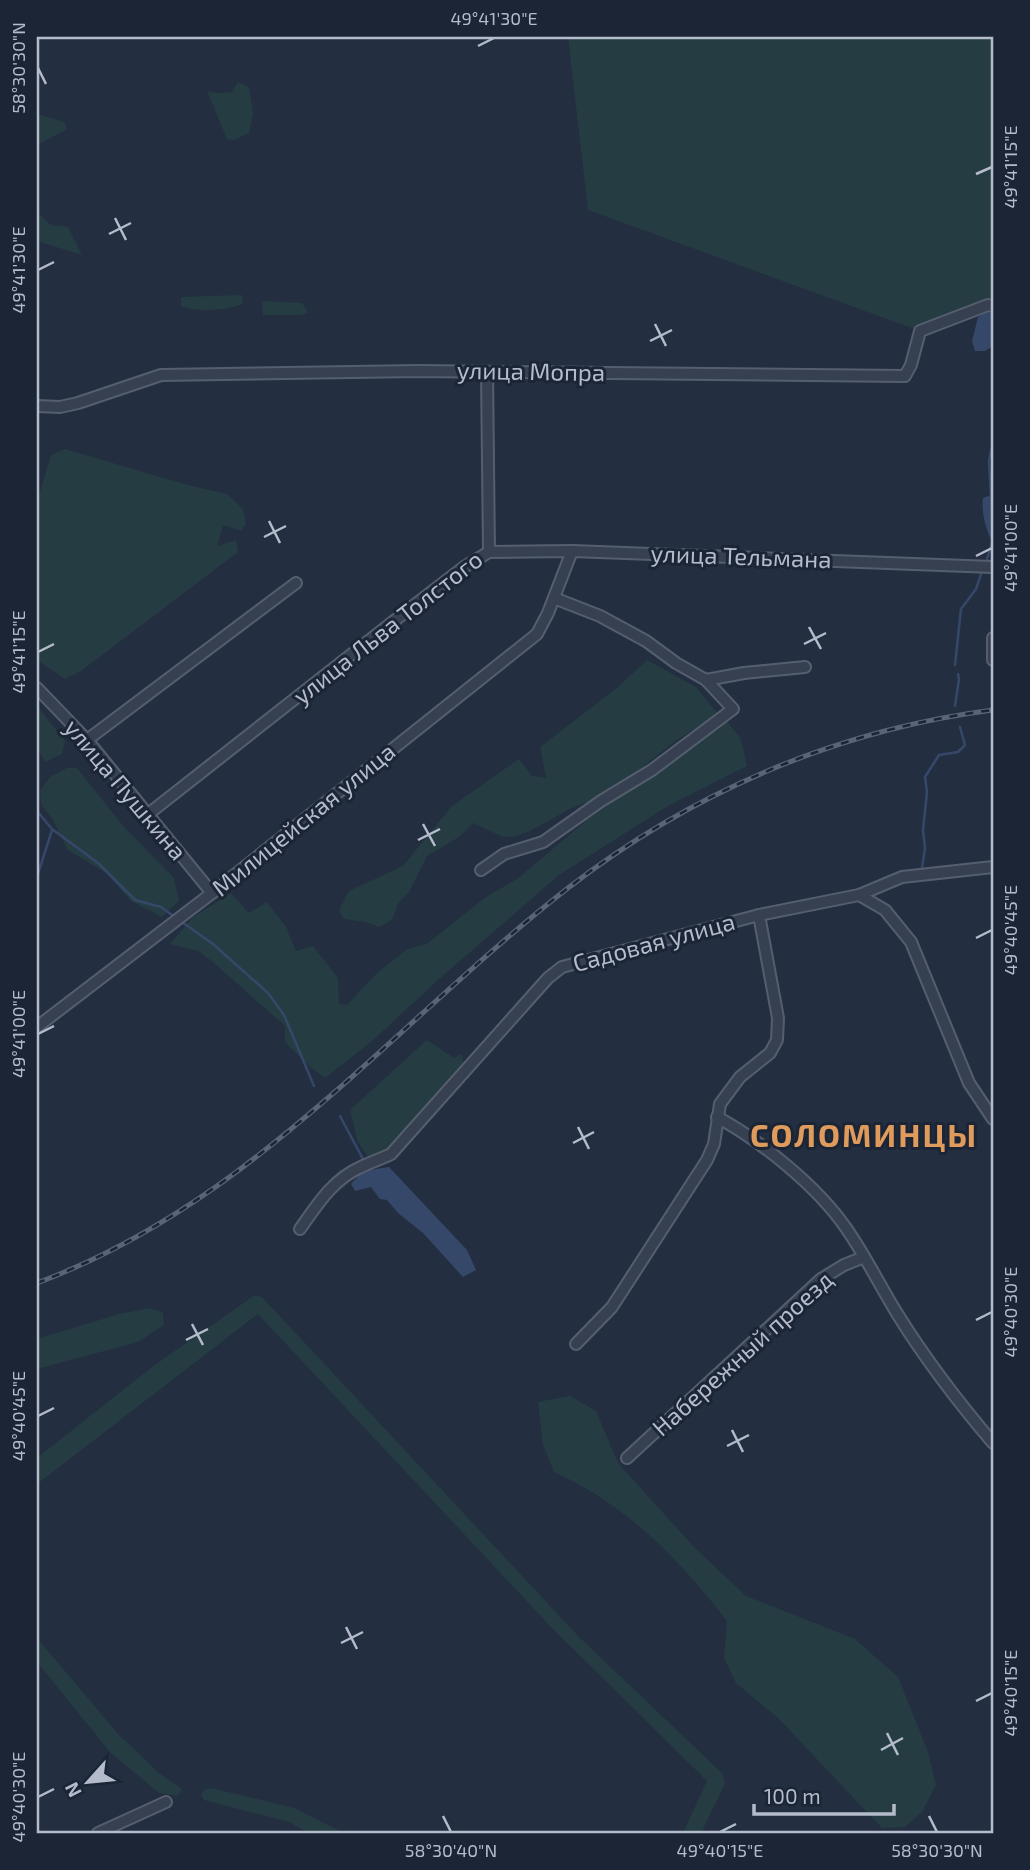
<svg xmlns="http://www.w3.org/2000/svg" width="1030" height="1870" font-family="'Exo 2',sans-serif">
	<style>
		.green { fill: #253d42 }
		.water { fill: #354869 }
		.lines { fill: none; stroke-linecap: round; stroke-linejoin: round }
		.stream { stroke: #354869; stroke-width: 2.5 }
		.street-casing { stroke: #555e6e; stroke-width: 14 }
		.street { stroke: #374051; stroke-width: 10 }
		.rail-casing { stroke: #596478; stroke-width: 5 }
		.rail { stroke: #1c2536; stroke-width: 2.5; stroke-dasharray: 8; stroke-linecap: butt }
		.ticks { fill: none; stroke: #b4bccb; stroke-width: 2.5 }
		.labels { text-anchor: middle; stroke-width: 6; stroke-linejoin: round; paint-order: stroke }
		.street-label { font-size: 24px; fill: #b4bccb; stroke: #1c2536 }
		.district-label { font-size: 32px; font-weight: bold; letter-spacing: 2px; fill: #de9b5c; stroke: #1c2536 }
		.neatline { fill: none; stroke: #b4bccb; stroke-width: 2.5 }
		.ticks-label { font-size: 18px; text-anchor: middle; fill: #b4bccb }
	</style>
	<rect width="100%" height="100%" fill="#232e41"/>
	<g class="green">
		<path d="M568,37h425v262l-4,-1 -69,33 -332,-121z"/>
		<path d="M238,82l11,5 4,27 -4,19 -15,7 -7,-1 -20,-48 12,2 13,-1z"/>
		<path d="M37,114l27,8 3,7 -29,16z"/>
		<path d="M37,212l14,13 17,2 14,28 -45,-14z"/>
		<path d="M242,295l1,9c-17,6 -45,9 -62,2v-9z"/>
		<path d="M262,301l40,2 6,9 -6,3h-39z"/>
		<path d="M65,449l119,35 43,10 16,15 3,14 -5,8 -18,-6 -6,21 19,-6 2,12 -157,119 -16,8 -28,-19v-158l14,-47z"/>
		<path d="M647,660l49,27 22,27 -41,26 -68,53 -39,16 -40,22 -13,5 -14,1 -30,-14 -14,14 -32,19 -18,36 -10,10 -7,18 -13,7 -13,-5 -22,-3 -5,-9 10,-19 54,-25 48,-59 68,-48 13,17 14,2 -6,-31 77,-59z"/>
		<path d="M37,706l28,35 -3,13 -17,8 -8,-15z"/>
		<path d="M726,720l15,19 6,27 -79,40 -109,69 -122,106 -66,61 -46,36 -14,-10 -26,-26v-16l-72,-64 -15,-11 -28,-7 23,-27 38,-24 18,20 18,-11 19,25 10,24 17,-5 25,32 1,25 8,2 29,-31 30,-24 22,-7 58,-46 31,-18 70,-59z"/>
		<path d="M67,768h10l47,59 50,51 5,23 -17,16 -31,-16 -25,-28 -38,-23 -15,-30 -12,-16 -1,-13 10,-14z"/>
		<path d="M427,1040l27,18 8,-4 2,11 -75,83 -20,11 -12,-19 -7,-30z"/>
		<path d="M255,1295l7,2 317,340 144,137 2,10 -24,49h-18l24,-52 -155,-153 -294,-314 -221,170v-26l115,-91z"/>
		<path d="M150,1308l13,5 1,12 -26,17 -101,27v-30l82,-25z"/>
		<path d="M570,1396l26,15 22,52 77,85 51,48 109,43 43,38 30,75 8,33 -14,27 -17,15 -23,1 -103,-109 -43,-36 -12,-25 3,-37c-47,-61 -101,-117 -173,-149l-11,-27 -5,-43z"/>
		<path d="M37,1638l82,97 41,39 22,15 -4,7 -19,-3 -49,-41 -73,-90z"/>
		<path d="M211,1788l83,20 50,25h-35l-20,-11 -85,-22 -3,-5 3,-5z"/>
	</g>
	<g class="water">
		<path d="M987,312l6,1v33l-8,5h-10l-3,-10 6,-24z"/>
		<path d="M988,496l5,1v46c-7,-11 -12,-32 -10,-45z"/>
		<path d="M389,1167l78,83 9,20 -13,7 -40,-44 -25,-20 -11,-13 -7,-1 -9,-12 -16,4 -4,-7 12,-13z"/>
	</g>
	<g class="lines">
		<g class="stream">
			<path d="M993,299v-2"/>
			<path d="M991,496l-2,-35 4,-19"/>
			<path d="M987,559l5,-16"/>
			<path d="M955,665l6,-56 15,-20 5,-15"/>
			<path d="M955,706l4,-27 -1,-5"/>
			<path d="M37,811l15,18 46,34 37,37 26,7 15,11"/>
			<path d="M922,868l3,-20 -2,-18 4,-38 -2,-15 14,-22 19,-3 7,-7 -5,-18"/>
			<path d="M37,877l15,-47"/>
			<path d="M182,922l31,22 55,49 16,22 30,71"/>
			<path d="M340,1116l24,45"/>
		</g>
		<g class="street-casing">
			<g id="street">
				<path d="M37,406l23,1 18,-4 83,-28 256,-4 488,5 6,-11 9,-34 68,-26 5,1"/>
				<path d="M489,552l83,-1 421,16"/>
				<path d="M554,598l46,18 46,25 30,22 30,17 38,-7 61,-6"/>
				<path d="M993,638v22"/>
				<path d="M37,688l50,52 125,153"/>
				<path d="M87,740l209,-157"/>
				<path d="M147,815l261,-205 56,-43 25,-15 -2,-180"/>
				<path d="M481,870l23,-16 39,-12 58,-41 51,-31 81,-61 -27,-29"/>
				<path d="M859,895l26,15 26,32 58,141 24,36"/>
				<path d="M37,1027l175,-134 325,-259 11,-21 24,-62"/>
				<path d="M717,1117c44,24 100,69 129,111 19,27 34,58 52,87 28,45 61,88 95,128"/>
				<path d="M300,1229c17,-24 33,-50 61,-62 10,-5 20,-8 30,-13l157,-176 14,-11 197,-52 100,-20 43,-18 91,-10"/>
				<path d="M576,1344l36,-37 95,-147 7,-16 6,-40 20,-27 30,-24 7,-13 1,-22 -19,-103"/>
				<path d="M627,1458l194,-179 23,-14 20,-8"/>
				<path d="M98,1833l68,-31"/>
			</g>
		</g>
		<use href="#street" class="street"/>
		<g class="rail-casing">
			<path id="rail" d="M37,1283c217,-81 354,-257 531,-395 124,-96 269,-158 425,-178"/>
		</g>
		<use href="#rail" class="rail"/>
	</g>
	<path class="ticks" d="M478,46l16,-8M38,68l8,16M976,174l16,-7M115,218l11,22M109,234l22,-11M38,270l16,-8M655,324l11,22M650,341l22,-11M269,521l11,22M264,537l22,-11M976,556l16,-8M809,627l12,22M804,644l22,-11M38,652l16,-8M423,824l12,22M418,840l22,-11M976,938l16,-8M38,1034l16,-8M578,1127l11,22M573,1143l21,-11M976,1320l16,-8M192,1324l11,21M186,1340l22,-11M38,1416l16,-8M732,1430l11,22M727,1446l22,-11M346,1627l11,22M341,1643l22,-11M976,1701l16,-8M887,1733l11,22M881,1750l22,-12M38,1797l16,-8M443,1816l8,16M929,1816l8,16M720,1832l16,-8"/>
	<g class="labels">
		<g class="street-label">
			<text transform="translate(531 372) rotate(1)" y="8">улица Мопра</text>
			<text transform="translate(741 557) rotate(2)" y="8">улица Тельмана</text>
			<text transform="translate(388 628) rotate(-38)" y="8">улица Льва Толстого</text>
			<text transform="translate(125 790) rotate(50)" y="8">улица Пушкина</text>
			<text transform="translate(304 820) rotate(-39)" y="8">Милицейская улица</text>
			<text transform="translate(654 943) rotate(-15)" y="8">Садовая улица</text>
			<text transform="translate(743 1354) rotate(-42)" y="8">Набережный проезд</text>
		</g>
		<g class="district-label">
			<text x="864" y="1147">СОЛОМИНЦЫ</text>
		</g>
	</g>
	<rect width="1030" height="1870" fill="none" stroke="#1c2536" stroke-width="77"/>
	<g transform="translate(88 1782) rotate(243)" stroke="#1c2536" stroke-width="5" paint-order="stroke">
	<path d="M0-5L12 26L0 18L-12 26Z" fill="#b4bccb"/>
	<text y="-10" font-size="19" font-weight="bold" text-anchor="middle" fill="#b4bccb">N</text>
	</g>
	<path d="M754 1804v10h140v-10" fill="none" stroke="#b4bccb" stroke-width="3.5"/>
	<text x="764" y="1804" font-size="21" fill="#b4bccb" stroke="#1c2536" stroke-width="5" paint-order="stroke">100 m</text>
	<rect x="38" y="38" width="954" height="1794" class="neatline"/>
	<g class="ticks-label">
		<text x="494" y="25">49°41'30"E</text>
		<text transform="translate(19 68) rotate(-90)" y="6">58°30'30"N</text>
		<text transform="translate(1011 167) rotate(-90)" y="6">49°41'15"E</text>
		<text transform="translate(19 270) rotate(-90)" y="6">49°41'30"E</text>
		<text transform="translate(1011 548) rotate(-90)" y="6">49°41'00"E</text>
		<text transform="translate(19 652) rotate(-90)" y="6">49°41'15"E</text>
		<text transform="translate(1011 930) rotate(-90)" y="6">49°40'45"E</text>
		<text transform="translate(19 1034) rotate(-90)" y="6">49°41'00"E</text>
		<text transform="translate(1011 1312) rotate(-90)" y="6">49°40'30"E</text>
		<text transform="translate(19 1416) rotate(-90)" y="6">49°40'45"E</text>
		<text transform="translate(1011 1693) rotate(-90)" y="6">49°40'15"E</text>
		<text transform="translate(19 1797) rotate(-90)" y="6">49°40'30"E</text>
		<text x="451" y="1857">58°30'40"N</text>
		<text x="720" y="1857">49°40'15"E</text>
		<text x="937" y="1857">58°30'30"N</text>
	</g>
</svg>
